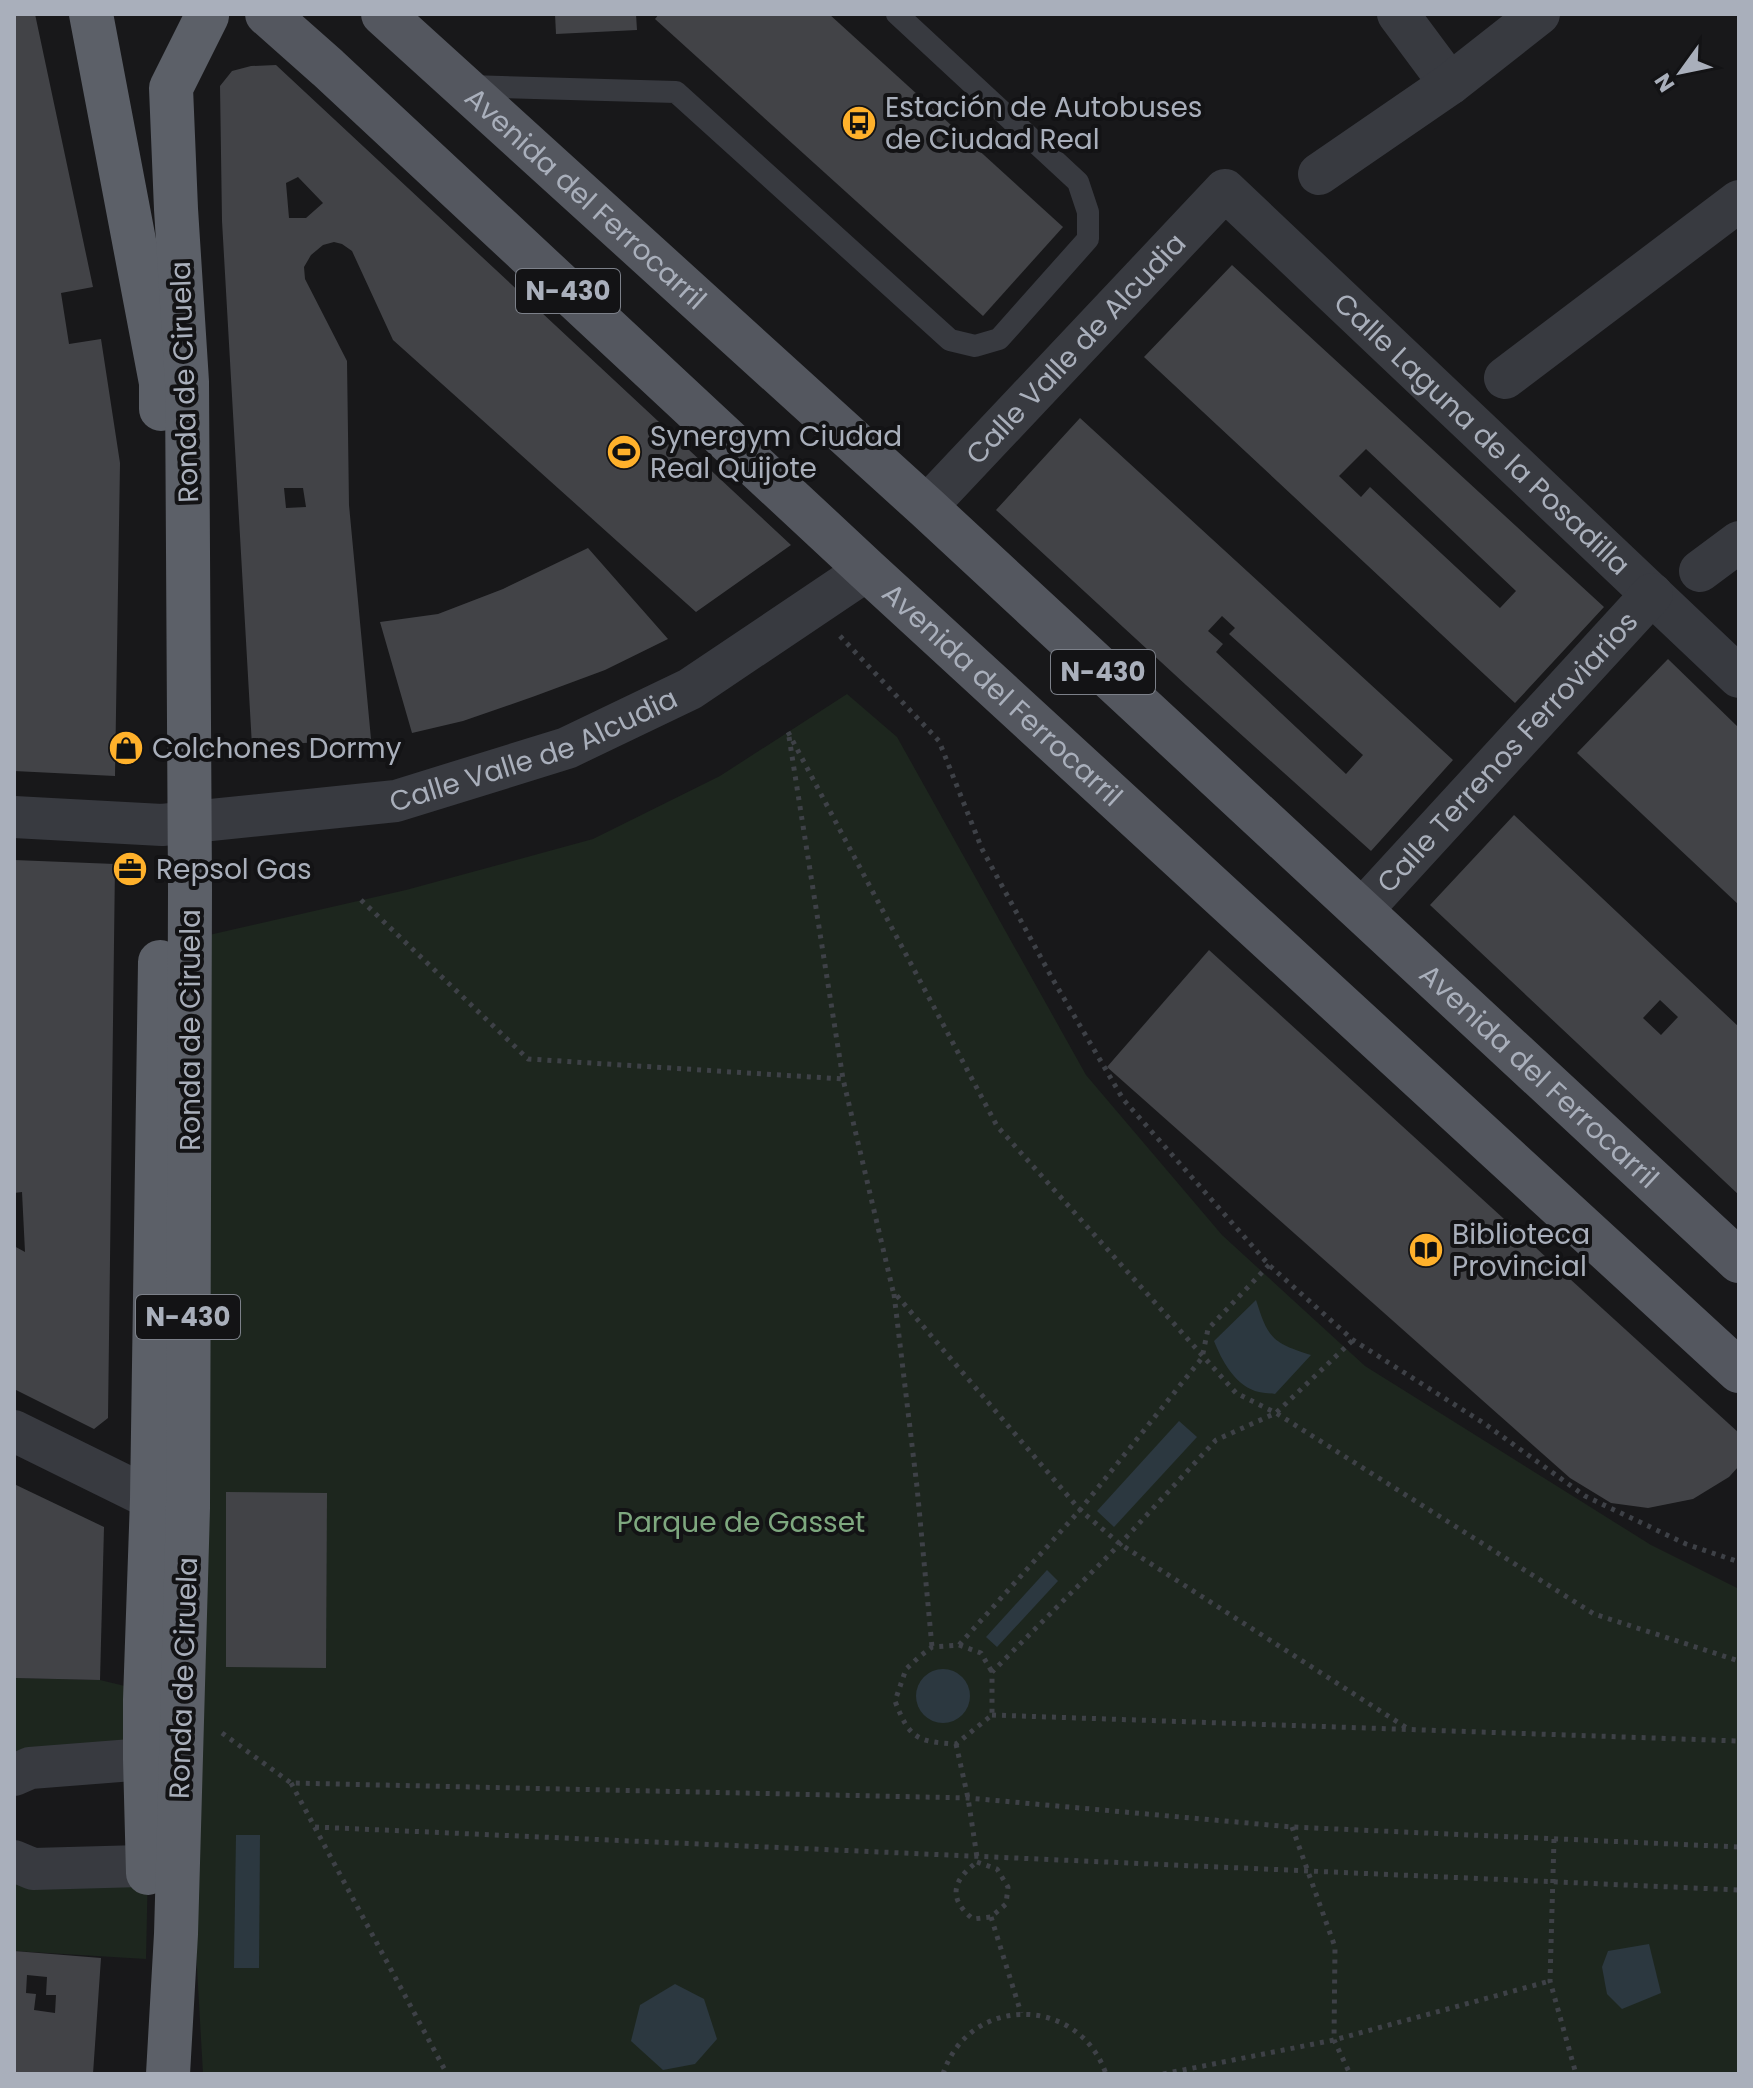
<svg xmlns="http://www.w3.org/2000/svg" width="1753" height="2088" font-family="Poppins,sans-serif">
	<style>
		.green { fill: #1d261e }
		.water { fill: #2c3840 }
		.building { fill: #424347; fill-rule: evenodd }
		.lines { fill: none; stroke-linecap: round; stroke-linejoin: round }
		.path { stroke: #3e4147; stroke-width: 5; stroke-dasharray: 4 6; stroke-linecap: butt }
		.service { stroke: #383a40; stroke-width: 22 }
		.minor { stroke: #383a40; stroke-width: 42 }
		.primary { stroke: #54575f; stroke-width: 44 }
		.trunk { stroke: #5c6068; stroke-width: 44 }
		.labels { text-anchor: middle; stroke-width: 8; stroke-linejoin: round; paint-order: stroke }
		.shield { fill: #131315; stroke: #7c8089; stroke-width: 2 }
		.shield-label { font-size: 26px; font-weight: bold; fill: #a9afbb }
		.poi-label { font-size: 28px; fill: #a9afbb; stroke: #131315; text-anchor: start }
		.street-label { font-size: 28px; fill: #a9afbb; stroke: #131315 }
		.park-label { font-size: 28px; fill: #7ea87f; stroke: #131315 }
	</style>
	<rect width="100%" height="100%" fill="#18181a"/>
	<g class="green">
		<path d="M847,694l50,43 189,338 136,160 143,131 286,179 88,44v485h-1536l-21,-371 27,-768 197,-45 187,-51 127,-63z"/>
		<path d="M14,1678l86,2 29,7 16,72 -131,21z"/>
		<path d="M14,1854l134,11 -2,94 -132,-8z"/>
	</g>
	<g class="water">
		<path d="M1256,1300c12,38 16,43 55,55l-36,39c-6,-1 -14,-1 -20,-3 -21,-8 -33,-30 -41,-50z"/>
		<path d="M1179,1421l18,16 -83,90 -17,-16z"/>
		<path d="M1047,1570l11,11 -61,66 -11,-10z"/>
		<circle cx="943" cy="1696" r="27"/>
		<path d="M236,1835h24l-1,133h-25z"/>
		<path d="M1649,1944l12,49 -39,16 -15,-15 -5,-27 6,-16z"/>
		<path d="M675,1984l29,15 13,40 -22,25 -32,6 -32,-29 9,-36z"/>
	</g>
	<g class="building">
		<path d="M14,14h21l58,273 -32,6 8,51 32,-5 19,124 -5,313 -101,-5z"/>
		<path d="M555,14h81l1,16 -81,4z"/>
		<path d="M659,14h170l234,213 -80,89 -328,-297z"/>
		<path d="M276,65l515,480 -95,67 -303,-272 -41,-89 -10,-7 -8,-2 -11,3 -12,10 -7,12 1,12 42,82 2,144 22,234 -119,7 -30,-525 -2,-135 12,-15 19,-5zM298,177l25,26 -17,15h-17l-3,-35zM284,488h19l3,19 -20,1z"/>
		<path d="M1232,265l372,342 -89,96 -371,-346zM1366,449l150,142 -16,17 -130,-121 -9,10 -22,-21z"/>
		<path d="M1080,418l373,342 -82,91 -185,-166 -190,-175zM1222,616l13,12 -6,6 134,121 -17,19 -130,-122 7,-8 -15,-13z"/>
		<path d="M588,548l80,91 -63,31 -70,26 -72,25 -51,12 -32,-111 58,-8 65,-25z"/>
		<path d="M1668,659l71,69v177l-162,-152z"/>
		<path d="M1514,815l225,212v168l-309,-290zM1660,1000l18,17 -17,18 -18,-17z"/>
		<path d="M14,860l101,4 -7,554 -14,11 -80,-40v-143l11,6 -3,-60 -8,1z"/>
		<path d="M1209,950l530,483v33l-10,11 -36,22 -45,9 -37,-5 -41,-25 -463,-411z"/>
		<path d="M14,1484l90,43 -4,153 -86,-2z"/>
		<path d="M226,1492l101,1 -1,175 -100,-1z"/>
		<path d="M14,1951l87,7 -8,116h-79zM27,1975l20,2 -1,18h10l-1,18 -21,-3 2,-16 -10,-1z"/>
	</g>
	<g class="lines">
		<g class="path">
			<path d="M840,636l99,105 43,108 70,129 71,121 146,166 84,75 132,84 100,72 101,48 53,18"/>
			<path d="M788,732l209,394 239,267 40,20 318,201 145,47"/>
			<path d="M789,737l54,342 50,212 187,219 40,34 290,186"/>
			<path d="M361,900l167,159 315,20"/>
			<path d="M1269,1265l-61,64 -6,29 -122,152 -121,135 -27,2 -13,10 -13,12 -11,32c14,37 22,41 61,43l36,-29v-43l128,-128 96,-104 60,-27 77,-73"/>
			<path d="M894,1294l23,193 15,160"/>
			<path d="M959,1645l22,8 11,19"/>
			<path d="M992,1715l747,26"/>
			<path d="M222,1733l69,50 677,15 324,29 447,20"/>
			<path d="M956,1744l12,54 9,59"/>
			<path d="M291,1783l156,291"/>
			<path d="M315,1827l1424,63"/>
			<path d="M1292,1827l43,120 -1,93 16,34"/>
			<path d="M1554,1839l-4,142 26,93"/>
			<path d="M977,1862l20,7 11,18 -2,17 -15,13 -18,2c-26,-21 -20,-39 4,-57z"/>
			<path d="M991,1917l30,96"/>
			<path d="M943,2074c26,-80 136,-79 163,0"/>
			<path d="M1163,2074l171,-34 216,-59"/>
		</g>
		<path class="service" d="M469,86l207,6 274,248 25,6 24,-7 89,-100v-27l-10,-30 -181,-168"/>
		<g class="minor">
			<path d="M1398,14l52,70"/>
			<path d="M1319,174l131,-90 89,-70"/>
			<path d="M1505,378l234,-177"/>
			<path id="s1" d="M926,507l299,-317 514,487"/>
			<path d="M1700,571l39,-29"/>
			<path id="s2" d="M14,817l148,8 234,-24 171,-53 123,-59 177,-119"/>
			<path id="s3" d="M1361,911l291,-317"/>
			<path d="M14,1431l138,68"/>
			<path d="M14,1775l16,-7 115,-9 34,-1"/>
			<path d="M14,1861l19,8 144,-4"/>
		</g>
		<g class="primary">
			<path id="s4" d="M267,14l61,54 539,502 872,801"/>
			<path id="s5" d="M383,14l543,493 813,754"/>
		</g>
		<g class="trunk">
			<path d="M91,14l70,369v26"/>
			<path d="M148,1873l-3,-114v-59l7,-201 8,-537"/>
			<path d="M168,2074l8,-140 12,-426 2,-618 -3,-508 -11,-173 -5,-121 36,-72"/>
		</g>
	</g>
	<defs>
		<g id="bus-disc" transform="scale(1.8)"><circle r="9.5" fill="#ffb12b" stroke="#131315"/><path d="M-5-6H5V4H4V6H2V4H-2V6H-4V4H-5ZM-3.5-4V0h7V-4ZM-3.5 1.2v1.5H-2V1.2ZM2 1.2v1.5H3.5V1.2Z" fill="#111"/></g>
		<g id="stadium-disc" transform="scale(1.8)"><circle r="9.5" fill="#ffb12b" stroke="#131315"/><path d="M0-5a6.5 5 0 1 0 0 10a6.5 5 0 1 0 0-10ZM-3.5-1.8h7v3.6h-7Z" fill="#111"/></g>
		<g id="shop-disc" transform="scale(1.8)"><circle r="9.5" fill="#ffb12b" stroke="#131315"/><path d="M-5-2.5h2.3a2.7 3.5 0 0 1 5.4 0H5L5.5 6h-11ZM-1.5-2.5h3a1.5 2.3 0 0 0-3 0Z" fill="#111"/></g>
		<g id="office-disc" transform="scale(1.8)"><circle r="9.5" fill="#ffb12b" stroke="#131315"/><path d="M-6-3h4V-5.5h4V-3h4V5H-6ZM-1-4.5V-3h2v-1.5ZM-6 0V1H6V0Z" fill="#111"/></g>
		<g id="library-disc" transform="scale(1.8)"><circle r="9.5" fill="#ffb12b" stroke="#131315"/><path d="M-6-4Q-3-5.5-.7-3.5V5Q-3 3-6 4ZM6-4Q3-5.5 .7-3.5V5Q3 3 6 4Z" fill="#111"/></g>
	</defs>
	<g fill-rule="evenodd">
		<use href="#bus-disc" x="859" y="123"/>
		<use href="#stadium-disc" x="624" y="452"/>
		<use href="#shop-disc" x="126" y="748"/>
		<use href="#office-disc" x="130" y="869"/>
		<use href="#library-disc" x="1426" y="1250"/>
	</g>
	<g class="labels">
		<g class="shield">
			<rect x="516" y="269" width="104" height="44" rx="6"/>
			<rect x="1051" y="650" width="104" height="44" rx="6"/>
			<rect x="136" y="1295" width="104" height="44" rx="6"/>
		</g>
		<g class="shield-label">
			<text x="568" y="300">N-430</text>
			<text x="1103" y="681">N-430</text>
			<text x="188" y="1326">N-430</text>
		</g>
		<g class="poi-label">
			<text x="885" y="117">Estación de Autobuses<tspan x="885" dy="32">de Ciudad Real</tspan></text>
			<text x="650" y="446">Synergym Ciudad<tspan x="650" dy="32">Real Quijote</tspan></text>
			<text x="152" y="758">Colchones Dormy</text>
			<text x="156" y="879">Repsol Gas</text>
			<text x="1452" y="1244">Biblioteca<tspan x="1452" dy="32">Provincial</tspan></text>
		</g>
		<g class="street-label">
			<text dy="10" stroke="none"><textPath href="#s5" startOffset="274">Avenida del Ferrocarril</textPath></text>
			<text dy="10" stroke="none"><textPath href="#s1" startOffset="218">Calle Valle de Alcudia</textPath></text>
			<text transform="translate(184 382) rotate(-92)" y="10">Ronda de Ciruela</text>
			<text dy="10" stroke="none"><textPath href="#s1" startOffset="790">Calle Laguna de la Posadilla</textPath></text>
			<text dy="10" stroke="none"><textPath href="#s4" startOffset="1002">Avenida del Ferrocarril</textPath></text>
			<text dy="10" stroke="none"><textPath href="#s2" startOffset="530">Calle Valle de Alcudia</textPath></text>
			<text dy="10" stroke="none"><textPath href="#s3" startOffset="216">Calle Terrenos Ferroviarios</textPath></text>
			<text transform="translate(190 1030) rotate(-90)" y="10">Ronda de Ciruela</text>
			<text dy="10" stroke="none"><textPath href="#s5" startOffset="1570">Avenida del Ferrocarril</textPath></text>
			<text transform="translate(183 1678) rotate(-88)" y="10">Ronda de Ciruela</text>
		</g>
		<g class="park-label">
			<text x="741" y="1532">Parque de Gasset</text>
		</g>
	</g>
	<rect width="1753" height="2088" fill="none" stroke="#a9afbb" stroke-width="32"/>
	<g transform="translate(1681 72) rotate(237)" stroke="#131315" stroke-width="6" paint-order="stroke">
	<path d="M0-6L14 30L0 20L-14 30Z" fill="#a9afbb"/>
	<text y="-12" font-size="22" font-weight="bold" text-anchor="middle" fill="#a9afbb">N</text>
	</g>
</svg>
